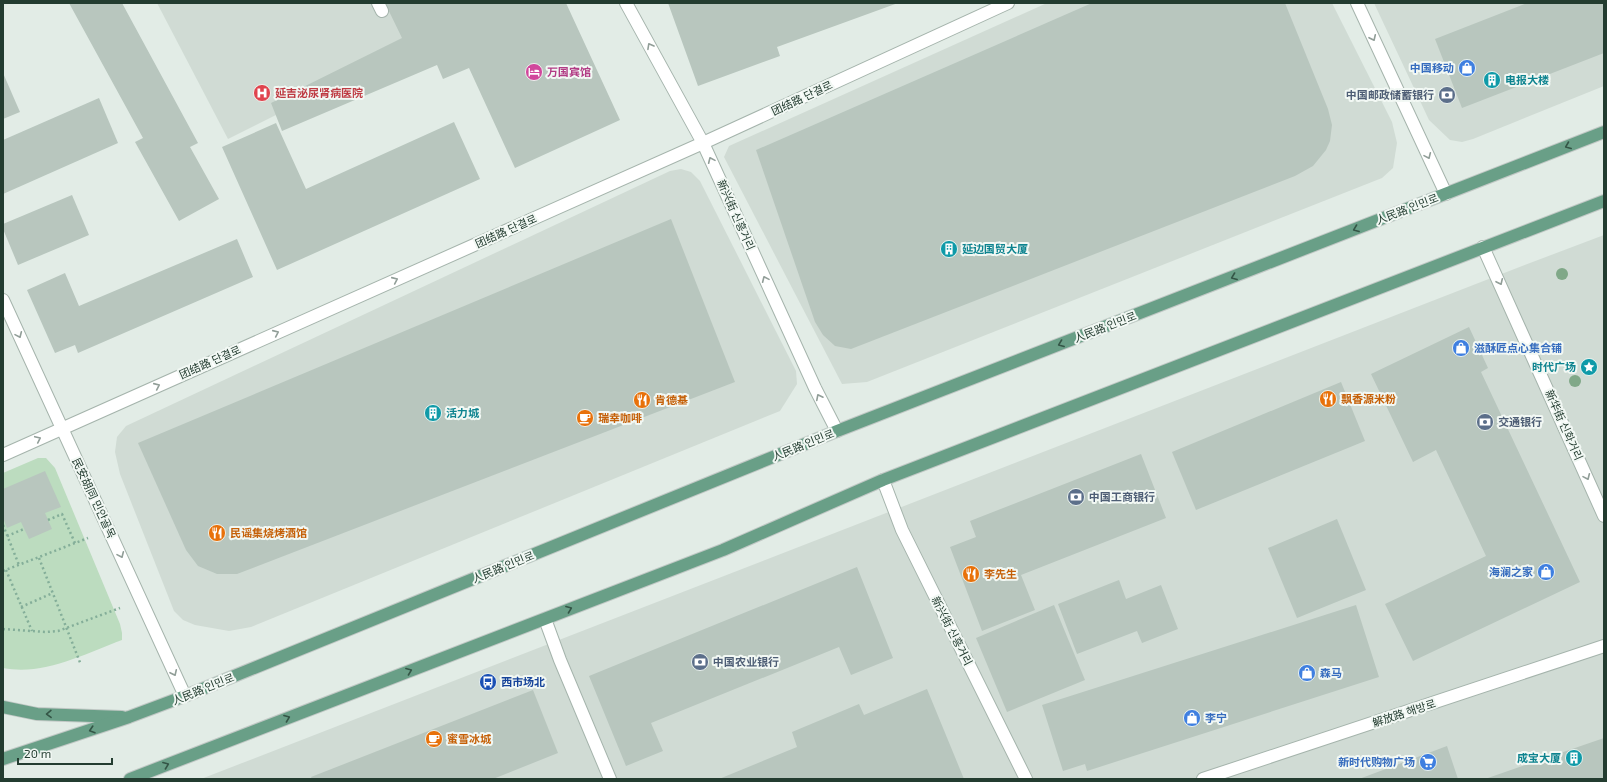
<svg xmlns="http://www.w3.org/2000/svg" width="1607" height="782" font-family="'Exo 2','Noto Sans SC','Noto Sans KR',sans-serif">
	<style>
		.built { fill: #d0dbd4 }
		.green { fill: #bcdcbf }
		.building { fill: #b8c6be }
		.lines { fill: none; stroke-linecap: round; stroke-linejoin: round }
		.service-casing { stroke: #a5b4ac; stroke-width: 14 }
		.pedestrian-casing { stroke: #a5b4ac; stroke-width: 14 }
		.minor-casing { stroke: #a5b4ac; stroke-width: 14 }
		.primary-casing { stroke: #c1c8c5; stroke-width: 14 }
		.path { stroke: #84ae99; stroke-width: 2.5; stroke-dasharray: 2 3; stroke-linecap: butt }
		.service { stroke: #fff; stroke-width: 12 }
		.pedestrian { stroke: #fff; stroke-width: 12 }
		.minor { stroke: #fff; stroke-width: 12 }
		.primary { stroke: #699f87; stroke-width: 12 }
		.tree { fill: #80a888 }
		.oneway { stroke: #919e98 }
		.oneway2 { stroke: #345546 }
		.labels { text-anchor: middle; stroke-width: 4; stroke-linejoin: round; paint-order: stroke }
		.shop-label { font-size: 11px; font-weight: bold; fill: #366cbe; stroke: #f2f8f4; text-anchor: end }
		.hotel-label { font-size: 11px; font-weight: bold; fill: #b23c85; stroke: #f2f8f4; text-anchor: start }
		.culture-label { font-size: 11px; font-weight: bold; fill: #0d838f; stroke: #f2f8f4; text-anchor: start }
		.health-label { font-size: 11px; font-weight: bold; fill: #be3a42; stroke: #f2f8f4; text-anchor: start }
		.service-label { font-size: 11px; font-weight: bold; fill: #4e5e75; stroke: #f2f8f4; text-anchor: start }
		.street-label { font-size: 11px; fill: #233c30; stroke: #f2f8f4 }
		.food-label { font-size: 11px; font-weight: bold; fill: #c56008; stroke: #f2f8f4; text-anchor: start }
		.transit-label { font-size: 11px; font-weight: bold; fill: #164399; stroke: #f2f8f4; text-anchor: start }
	</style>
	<rect width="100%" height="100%" fill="#e2ece6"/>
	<g class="built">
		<path d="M157,3h233l23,43 -185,93z"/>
		<path d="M1047,3h285l60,119 5,21 -4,25 -11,10 -515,204 -25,2 -118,-227 5,-11z"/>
		<path d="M1374,3h230v83l-131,53 -11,3 -12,-2 -21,-20z"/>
		<path d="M681,169l10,3 9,9 96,190 1,13 -17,27 -529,216 -22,4 -34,-6 -12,-5 -9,-9 -54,-137 -5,-22 2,-15 9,-11 544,-255z"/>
		<path d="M1604,235v544h-1403l1329,-516z"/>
	</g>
	<path class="green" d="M38,458h8l9,10 65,156 2,9v7c-38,14 -78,36 -119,28v-195z"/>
	<g class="building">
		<path d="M69,3h53l76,140 -8,4 29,52 -40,22 -44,-79 8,-4z"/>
		<path d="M385,3h181l54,117 -105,48 -46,-100 -26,11 -6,-14 -155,66 -11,-28 131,-65z"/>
		<path d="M668,3h230l-121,44 3,9 -82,30z"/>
		<path d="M1092,3h193l43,106 4,16 -2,16 -4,9 -13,16 -18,10 -444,173 -16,-3 -12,-11 -8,-13 -59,-172z"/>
		<path d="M1527,3h77v50l-142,55 -27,-69z"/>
		<path d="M3,73l17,39 -17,7z"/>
		<path d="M99,98l19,45 -115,51v-54z"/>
		<path d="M454,122l26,57 -203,91 -55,-123 54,-24 30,66z"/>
		<path d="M72,195l17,40 -71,30 -15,-36v-5z"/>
		<path d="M671,219l64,163 -498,192h-20l-19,-8 -12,-16 -48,-107z"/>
		<path d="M237,239l16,38 -175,76 -3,-8 -20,8 -28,-63 38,-17 14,33z"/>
		<path d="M1469,327l19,41 -7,4 99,210 -167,79 -28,-57 101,-48 -50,-106 -23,12 -42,-88z"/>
		<path d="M1341,382l24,59 -169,69 -24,-58z"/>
		<path d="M1141,454l25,64 -145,57 14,35 -53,21 -32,-84 26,-10 -6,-16z"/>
		<path d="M45,471l16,36 -16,6 7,16 -23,10 -8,-17 -14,6 -4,-10v-29z"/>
		<path d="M1337,519l29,71 -69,28 -29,-70z"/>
		<path d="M857,567l36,91 -42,17 -12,-28 -188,76 12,28 -37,15 -37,-90z"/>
		<path d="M1119,580l7,19 35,-14 17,44 -36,14 -5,-12 -60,23 -19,-50z"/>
		<path d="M1054,605l31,75 -78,32 -31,-74z"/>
		<path d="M1356,605l23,72 -292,94 -2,-7 -22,7 -21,-66z"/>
		<path d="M927,689l37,90h-245l78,-32 -5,-15 67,-28 5,11z"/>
		<path d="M533,690l25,63 -65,26h-181l-1,-2z"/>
		<path d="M1604,738v41h-119z"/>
		<path d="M1447,746l11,33h-99z"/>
	</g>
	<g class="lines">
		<g class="service-casing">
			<path id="service" d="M378,3l4,8"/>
		</g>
		<g class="pedestrian-casing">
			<path id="pedestrian" d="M1203,779l401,-133"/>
		</g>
		<g class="minor-casing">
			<g id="minor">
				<path d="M626,3l77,140 112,245 22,43"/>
				<path d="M1357,3l89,191"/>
				<path d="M1483,247l121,269"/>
				<path d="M3,300l182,396"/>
				<path d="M3,455l700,-312 305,-140"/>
				<path d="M883,480l19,50 124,249"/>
				<path d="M545,619l15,41 50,119"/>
			</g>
		</g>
		<g class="primary-casing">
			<g id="primary">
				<path d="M3,707l34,7 85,3"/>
				<path d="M3,759l126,-42 56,-21 652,-265 767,-299"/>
				<path d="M130,779l593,-229 160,-70 721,-279"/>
			</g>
		</g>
		<g class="path">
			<path d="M48,520l14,-6 13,29"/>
			<path d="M3,525l16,40"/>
			<path d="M7,536l17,-7"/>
			<path d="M39,558l42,107"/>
			<path d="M6,570l26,61"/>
			<path d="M3,571l85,-33"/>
			<path d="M21,607l32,-14"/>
			<path d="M3,629l43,3 12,-1 62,-23"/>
		</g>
		<use href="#service" class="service"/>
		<use href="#pedestrian" class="pedestrian"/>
		<use href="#minor" class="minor"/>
		<use href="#primary" class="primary"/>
	</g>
	<g class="tree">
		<circle cx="1562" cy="274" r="6"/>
		<circle cx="1575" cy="381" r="6"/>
	</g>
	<defs><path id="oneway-chevron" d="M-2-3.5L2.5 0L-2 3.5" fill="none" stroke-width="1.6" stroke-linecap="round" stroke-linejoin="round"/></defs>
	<g class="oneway">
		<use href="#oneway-chevron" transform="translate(1373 38) rotate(65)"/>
		<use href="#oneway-chevron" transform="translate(650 46) rotate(-119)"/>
		<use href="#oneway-chevron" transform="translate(1428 156) rotate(66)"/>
		<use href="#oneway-chevron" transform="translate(711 160) rotate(-114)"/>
		<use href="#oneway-chevron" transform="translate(765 279) rotate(-114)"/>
		<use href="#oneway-chevron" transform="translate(395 280) rotate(-24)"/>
		<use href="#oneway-chevron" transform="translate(1500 282) rotate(65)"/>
		<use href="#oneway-chevron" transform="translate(276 333) rotate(-24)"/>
		<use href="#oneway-chevron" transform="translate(19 335) rotate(66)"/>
		<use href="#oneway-chevron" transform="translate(157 386) rotate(-24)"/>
		<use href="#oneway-chevron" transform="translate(819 397) rotate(-117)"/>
		<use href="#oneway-chevron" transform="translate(38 439) rotate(-25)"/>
		<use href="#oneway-chevron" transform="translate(1587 477) rotate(66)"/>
		<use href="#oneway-chevron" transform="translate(121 555) rotate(66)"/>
		<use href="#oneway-chevron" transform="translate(174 673) rotate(65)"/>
	</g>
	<g class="oneway2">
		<use href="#oneway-chevron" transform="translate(1568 146) rotate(158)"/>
		<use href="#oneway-chevron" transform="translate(1356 229) rotate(159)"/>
		<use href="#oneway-chevron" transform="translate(1234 277) rotate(159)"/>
		<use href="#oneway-chevron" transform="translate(1061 344) rotate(159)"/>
		<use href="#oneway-chevron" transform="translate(569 609) rotate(-21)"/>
		<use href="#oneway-chevron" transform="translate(409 671) rotate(-21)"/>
		<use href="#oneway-chevron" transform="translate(49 714) rotate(179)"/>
		<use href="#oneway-chevron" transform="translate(287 718) rotate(-21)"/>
		<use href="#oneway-chevron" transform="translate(92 730) rotate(162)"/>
		<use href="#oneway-chevron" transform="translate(166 765) rotate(-21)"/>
	</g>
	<defs>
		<g id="shop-disc" transform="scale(0.9)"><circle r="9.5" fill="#3f7fe0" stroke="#f2f8f4"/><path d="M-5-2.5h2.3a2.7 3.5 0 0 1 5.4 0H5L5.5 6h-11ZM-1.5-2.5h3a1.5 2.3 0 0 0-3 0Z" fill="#fff"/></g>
		<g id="hotel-disc" transform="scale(0.9)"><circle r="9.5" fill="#d1479c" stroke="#f2f8f4"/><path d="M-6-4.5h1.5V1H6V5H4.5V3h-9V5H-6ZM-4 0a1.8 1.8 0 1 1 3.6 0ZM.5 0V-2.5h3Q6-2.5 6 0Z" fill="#fff"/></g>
		<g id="building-disc" transform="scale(0.9)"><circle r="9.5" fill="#0f9aa8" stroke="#f2f8f4"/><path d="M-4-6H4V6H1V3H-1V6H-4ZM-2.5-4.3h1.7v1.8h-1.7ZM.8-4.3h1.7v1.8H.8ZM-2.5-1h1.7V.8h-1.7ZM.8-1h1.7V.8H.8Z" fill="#fff"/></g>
		<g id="hospital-disc" transform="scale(0.9)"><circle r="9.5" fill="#e0444e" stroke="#f2f8f4"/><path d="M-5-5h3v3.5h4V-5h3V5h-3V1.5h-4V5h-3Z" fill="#fff"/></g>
		<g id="bank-disc" transform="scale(0.9)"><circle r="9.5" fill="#5c6f8a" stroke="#f2f8f4"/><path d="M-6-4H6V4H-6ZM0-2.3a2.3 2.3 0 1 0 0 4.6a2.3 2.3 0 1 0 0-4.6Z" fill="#fff"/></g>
		<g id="sight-disc" transform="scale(0.9)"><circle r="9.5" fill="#0f9aa8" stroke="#f2f8f4"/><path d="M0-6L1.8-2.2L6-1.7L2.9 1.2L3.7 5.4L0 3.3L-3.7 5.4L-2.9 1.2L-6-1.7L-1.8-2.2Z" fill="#fff"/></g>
		<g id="restaurant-disc" transform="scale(0.9)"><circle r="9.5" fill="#e8710a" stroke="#f2f8f4"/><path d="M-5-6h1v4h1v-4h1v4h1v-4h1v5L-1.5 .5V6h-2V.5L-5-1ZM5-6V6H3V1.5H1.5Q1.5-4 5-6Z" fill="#fff"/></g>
		<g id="cafe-disc" transform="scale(0.9)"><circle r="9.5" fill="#e8710a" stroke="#f2f8f4"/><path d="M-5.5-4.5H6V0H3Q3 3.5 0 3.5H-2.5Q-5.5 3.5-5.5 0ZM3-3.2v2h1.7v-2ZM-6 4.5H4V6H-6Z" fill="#fff"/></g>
		<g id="bus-disc" transform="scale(0.9)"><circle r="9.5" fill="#1a4fb4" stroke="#f2f8f4"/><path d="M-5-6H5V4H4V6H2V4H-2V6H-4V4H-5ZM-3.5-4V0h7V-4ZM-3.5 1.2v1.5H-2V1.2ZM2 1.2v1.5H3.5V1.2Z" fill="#fff"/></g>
		<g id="supermarket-disc" transform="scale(0.9)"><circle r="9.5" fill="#3f7fe0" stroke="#f2f8f4"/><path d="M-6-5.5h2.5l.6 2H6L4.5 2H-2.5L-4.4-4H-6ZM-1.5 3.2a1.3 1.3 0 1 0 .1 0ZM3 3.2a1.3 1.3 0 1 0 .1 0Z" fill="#fff"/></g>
	</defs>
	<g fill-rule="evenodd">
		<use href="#shop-disc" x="1467" y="68"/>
		<use href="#hotel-disc" x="534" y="72"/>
		<use href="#building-disc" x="1492" y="80"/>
		<use href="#hospital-disc" x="262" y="93"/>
		<use href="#bank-disc" x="1447" y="95"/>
		<use href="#building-disc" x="949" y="249"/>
		<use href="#shop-disc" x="1461" y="348"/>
		<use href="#sight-disc" x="1589" y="367"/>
		<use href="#restaurant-disc" x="1328" y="399"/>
		<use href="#restaurant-disc" x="642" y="400"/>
		<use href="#building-disc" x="433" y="413"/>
		<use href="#cafe-disc" x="585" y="418"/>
		<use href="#bank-disc" x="1485" y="422"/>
		<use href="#bank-disc" x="1076" y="497"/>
		<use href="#restaurant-disc" x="217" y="533"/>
		<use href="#shop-disc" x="1546" y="572"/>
		<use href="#restaurant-disc" x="971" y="574"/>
		<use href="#bank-disc" x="700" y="662"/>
		<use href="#shop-disc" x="1307" y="673"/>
		<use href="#bus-disc" x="488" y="682"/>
		<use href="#shop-disc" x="1192" y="718"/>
		<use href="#cafe-disc" x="434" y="739"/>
		<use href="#building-disc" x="1574" y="758"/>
		<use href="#supermarket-disc" x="1428" y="762"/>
	</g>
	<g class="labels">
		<g class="shop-label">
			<text x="1454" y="72">中国移动</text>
			<text x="1474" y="352" text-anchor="start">滋酥匠点心集合铺</text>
			<text x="1533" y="576">海澜之家</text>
			<text x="1320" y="677" text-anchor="start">森马</text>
			<text x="1205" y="722" text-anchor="start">李宁</text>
			<text x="1415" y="766">新时代购物广场</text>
		</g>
		<g class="hotel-label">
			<text x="547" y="76">万国宾馆</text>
		</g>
		<g class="culture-label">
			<text x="1505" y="84">电报大楼</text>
			<text x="962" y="253">延边国贸大厦</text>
			<text x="1576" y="371" text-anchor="end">时代广场</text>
			<text x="446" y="417">活力城</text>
			<text x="1561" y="762" text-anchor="end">成宝大厦</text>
		</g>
		<g class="health-label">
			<text x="275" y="97">延吉泌尿肾病医院</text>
		</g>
		<g class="service-label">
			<text x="1434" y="99" text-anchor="end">中国邮政储蓄银行</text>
			<text x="1498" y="426">交通银行</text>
			<text x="1089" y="501">中国工商银行</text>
			<text x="713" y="666">中国农业银行</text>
		</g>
		<g class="street-label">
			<text transform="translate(802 98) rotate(-25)" y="4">团结路 단결로</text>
			<text transform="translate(1407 209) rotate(-21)" y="4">人民路 인민로</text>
			<text transform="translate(736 215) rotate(66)" y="4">新兴街 신흥거리</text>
			<text transform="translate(506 231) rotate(-24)" y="4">团结路 단결로</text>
			<text transform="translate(1105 327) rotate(-21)" y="4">人民路 인민로</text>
			<text transform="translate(210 362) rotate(-24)" y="4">团结路 단결로</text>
			<text transform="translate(1564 425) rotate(66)" y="4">新华街 신화거리</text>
			<text transform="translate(803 445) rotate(-22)" y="4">人民路 인민로</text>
			<text transform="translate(94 498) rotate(65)" y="4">民安胡同 민안골목</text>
			<text transform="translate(503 567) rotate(-22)" y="4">人民路 인민로</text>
			<text transform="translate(952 631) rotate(63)" y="4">新兴街 신흥거리</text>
			<text transform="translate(203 689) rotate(-22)" y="4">人民路 인민로</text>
			<text transform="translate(1404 713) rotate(-18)" y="4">解放路 해방로</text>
		</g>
		<g class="food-label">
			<text x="1341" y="403">飘香源米粉</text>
			<text x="655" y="404">肯德基</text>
			<text x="598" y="422">瑞幸咖啡</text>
			<text x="230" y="537">民谣集烧烤酒馆</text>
			<text x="984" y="578">李先生</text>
			<text x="447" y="743">蜜雪冰城</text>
		</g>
		<g class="transit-label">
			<text x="501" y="686">西市场北</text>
		</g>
	</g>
	<rect width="1607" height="782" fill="none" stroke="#233c30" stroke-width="8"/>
	<path d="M18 758v6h94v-6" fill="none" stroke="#233c30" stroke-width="2"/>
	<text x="24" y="758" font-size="12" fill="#233c30" stroke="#f2f8f4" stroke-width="3" paint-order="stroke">20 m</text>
</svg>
